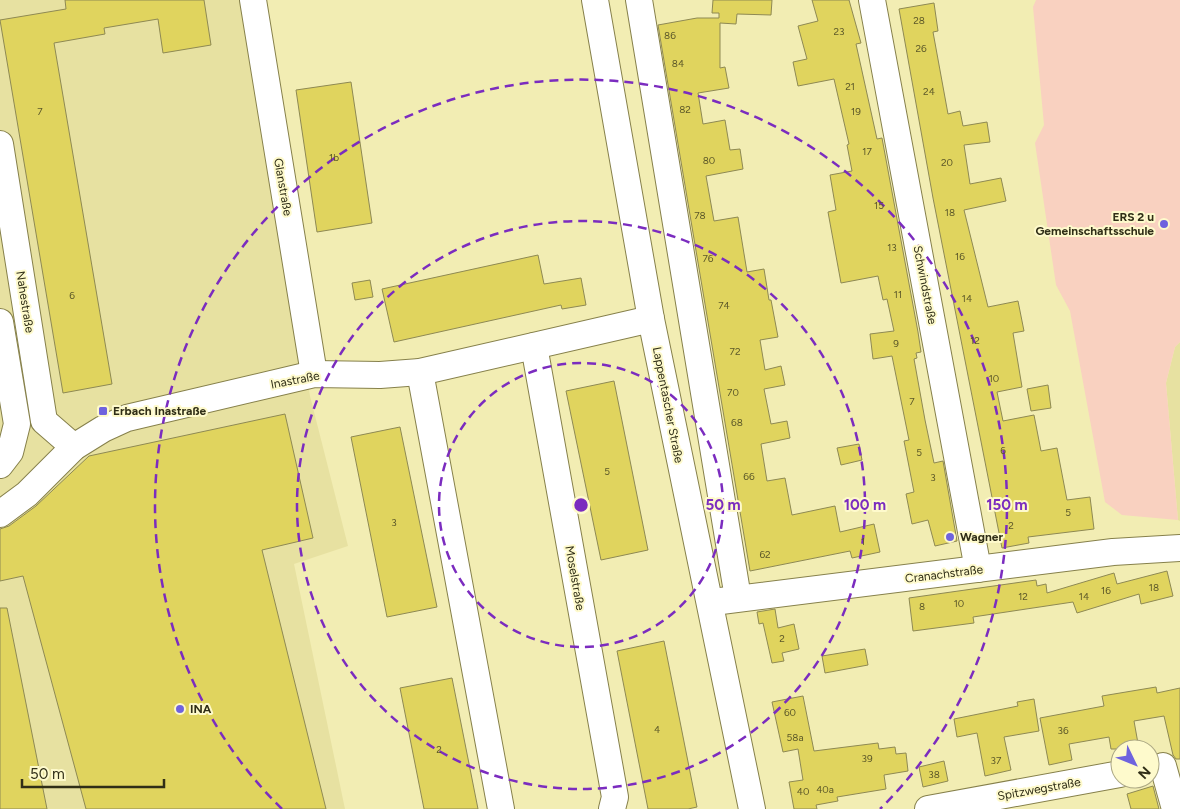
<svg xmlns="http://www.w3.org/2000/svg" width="1180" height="809" font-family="Figtree,sans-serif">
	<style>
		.built { fill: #e7e1a1 }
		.green { fill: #f9d1c0 }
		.building { fill: #e0d45e; stroke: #8e8953 }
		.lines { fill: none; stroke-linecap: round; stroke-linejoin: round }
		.minor-casing { stroke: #86804b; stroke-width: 28 }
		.minor { stroke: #fff; stroke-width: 26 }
		.ring { fill: none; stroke: #7b2cbf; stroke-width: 2.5; stroke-dasharray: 9 6 }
		.poi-dot { fill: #6f63de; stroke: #fefacc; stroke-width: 2 }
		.labels { text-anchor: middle; stroke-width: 4; stroke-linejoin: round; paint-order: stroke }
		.number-label { font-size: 10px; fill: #5c5829 }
		.street-label { font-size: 12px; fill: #302e17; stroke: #fefacc }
		.poi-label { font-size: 12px; font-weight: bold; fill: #302e17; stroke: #fefacc; text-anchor: start }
		.centre { fill: #7b2cbf; stroke: #fefacc; stroke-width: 2.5 }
		.ring-label { font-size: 15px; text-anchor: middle; font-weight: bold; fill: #7b2cbf; stroke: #fefacc; stroke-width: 4; stroke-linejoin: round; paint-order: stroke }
	</style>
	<rect width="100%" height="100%" fill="#f2edb3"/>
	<g class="built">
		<path d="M0,0h245l6,59 59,337 38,150 -54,18 51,245h-345z"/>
		<path d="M1180,342v179l-2,-1 -12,-137 9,-36z"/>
	</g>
	<path class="green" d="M1036,0h144v342l-5,5 -9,36 12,137 -56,-5 -17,-13 -35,-191 -14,-26 -21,-142 9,-18 -11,-118z"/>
	<g class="building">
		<path d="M65,0h139l7,45 -48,8 -5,-34 -54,9 1,6 -51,9 58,341 -49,9 -63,-373 66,-11z"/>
		<path d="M713,0h59l-1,15 -34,-1 -1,10 -16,-1v45l5,-1 4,21 -31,5 5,31 22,-4 5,30 10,-1 3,20 -37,7 8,45 24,-4 9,55 17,-3 5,31h2l7,37 -18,3 5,30 16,-4 4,19 -21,4 7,35 16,-3 3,17 -29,6 6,37 18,-3 7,37 43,-9 5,26 34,-8 6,28 -28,6 -2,-7 -100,20 -92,-546 39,-7h22v-5h-7z"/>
		<path d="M812,0h37l12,43 -5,1 21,95 5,-1 36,194 3,20 -5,1 1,5 -3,1 11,61 9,43 9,-2 14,80 -22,5 -7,-26 -16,4 -6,-30 8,-2 -10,-51 5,-1 -17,-84 -19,3 -3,-25 24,-3 -7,-32 -4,1 -5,-24 -37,7 -13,-71 8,-2 -6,-35 22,-4 -5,-26 2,-1 -15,-65 -36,7 -5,-24 14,-3 -9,-33 20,-5z"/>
		<path d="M934,3l4,28 -5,1 15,82 12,-3 3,15 24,-4 3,20 -26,3 6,39 31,-6 5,23 -42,9 24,97 30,-6 6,30 -11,2 9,54 -25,5 6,29 31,-6 7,36 16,-3 10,52 23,-3 4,32 -66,8 1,6 -27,5 -69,-350 -34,-189z"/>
		<path d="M351,82l21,141 -55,9 -21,-142z"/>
		<path d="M538,255l6,29 37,-6 5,27 -24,4 -1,-4 -167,37 -12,-53z"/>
		<path d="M370,280l3,17 -18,3 -3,-17z"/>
		<path d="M614,381l34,169 -47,10 -35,-169z"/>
		<path d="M1048,385l3,23 -20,3 -4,-22z"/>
		<path d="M285,414l28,124 -51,12 64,259h-240l-63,-233 -23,5v-52l9,-3 27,-20 53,-50z"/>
		<path d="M400,427l37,180 -50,10 -36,-180z"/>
		<path d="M859,444l3,16 -21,5 -4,-17z"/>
		<path d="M1167,571l6,25 -32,8 -2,-10 -62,19 -4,-11 -100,15 1,6 -61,8 -4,-33 127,-18 1,6 9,-2 1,9 67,-20 3,11z"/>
		<path d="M0,608h7l40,201h-47z"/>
		<path d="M775,609l3,19 16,-4 5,25 -17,4 2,8 -12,2 -9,-40 -4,1 -2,-12z"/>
		<path d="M664,641l33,166 -9,2h-40l-31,-158z"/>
		<path d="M865,649l3,16 -43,8 -3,-17z"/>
		<path d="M452,678l26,131h-54l-24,-121z"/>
		<path d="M1156,687l1,6 23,-5v71h-4l-3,-4 -9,-39 -30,5 5,28h-28l-2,-12 -40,7 3,16 -23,5 -9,-47 64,-12 -2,-10z"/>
		<path d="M803,696l11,55 64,-8 1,6 16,-2 1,7 10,-1 2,18 -24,4 2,14 -49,8 1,4 -22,4 1,4h-23l-5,-27 14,-2 -5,-31 -15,3 -11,-50z"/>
		<path d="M1034,699l5,32 -35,6 7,33 -26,6 -8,-43 -20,4 -3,-18 64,-13 -1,-4z"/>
		<path d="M944,761l4,20 -25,6 -4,-20z"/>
		<path d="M1153,786l6,23h-28l-4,-15z"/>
	</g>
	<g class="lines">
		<g class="minor-casing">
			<g id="minor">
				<path d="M253,0l61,374"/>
				<path d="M595,0l56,319 101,490"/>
				<path d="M639,0l99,598"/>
				<path d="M872,0l106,569"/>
				<path d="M0,144l44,277 30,26"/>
				<path d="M0,322l17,102 -7,28 -10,13"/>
				<path d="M534,346l81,451 -3,12"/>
				<path d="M420,372l81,437"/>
				<path d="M0,514l27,-20 47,-47 29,-18 24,-11 187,-44 66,1 40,-3 231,-53"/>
				<path d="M721,601l392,-49 67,-4"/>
				<path d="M1163,766l12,43"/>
				<path d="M928,809l192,-35"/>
			</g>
		</g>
		<use href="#minor" class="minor"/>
	</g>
	<g class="ring">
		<circle cx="581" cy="505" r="142"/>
		<circle cx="581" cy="505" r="284"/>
		<path d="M282 809A426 426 0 1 1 880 809"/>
	</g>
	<g class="poi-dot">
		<circle cx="1164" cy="224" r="5"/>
		<rect x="98" y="406" width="10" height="10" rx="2.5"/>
		<circle cx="950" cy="537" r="5"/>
		<circle cx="180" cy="709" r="5"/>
	</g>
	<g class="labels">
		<g class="number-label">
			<text x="919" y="24">28</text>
			<text x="839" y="35">23</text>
			<text x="670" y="39">86</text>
			<text x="921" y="52">26</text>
			<text x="678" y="67">84</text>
			<text x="850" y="90">21</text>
			<text x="929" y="95">24</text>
			<text x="685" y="113">82</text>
			<text x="40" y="115">7</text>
			<text x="856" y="115">19</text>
			<text x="867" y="155">17</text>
			<text x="334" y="161">1b</text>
			<text x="709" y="164">80</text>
			<text x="947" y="166">20</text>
			<text x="879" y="209">15</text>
			<text x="950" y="216">18</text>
			<text x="700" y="219">78</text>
			<text x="892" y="251">13</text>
			<text x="960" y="260">16</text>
			<text x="708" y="262">76</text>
			<text x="898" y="298">11</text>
			<text x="72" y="299">6</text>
			<text x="967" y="302">14</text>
			<text x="724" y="309">74</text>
			<text x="975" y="344">12</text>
			<text x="896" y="347">9</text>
			<text x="735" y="355">72</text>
			<text x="994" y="382">10</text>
			<text x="733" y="396">70</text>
			<text x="912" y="405">7</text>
			<text x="737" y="426">68</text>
			<text x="1003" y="454">6</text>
			<text x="919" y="456">5</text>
			<text x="607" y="475">5</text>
			<text x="749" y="480">66</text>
			<text x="933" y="481">3</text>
			<text x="1068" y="516">5</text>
			<text x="394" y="526">3</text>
			<text x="1011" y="529">2</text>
			<text x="863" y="545">1</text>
			<text x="765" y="558">62</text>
			<text x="1154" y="591">18</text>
			<text x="1106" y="594">16</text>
			<text x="1023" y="600">12</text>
			<text x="1084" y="600">14</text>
			<text x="959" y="607">10</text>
			<text x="922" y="610">8</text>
			<text x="782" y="642">2</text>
			<text x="790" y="716">60</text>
			<text x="657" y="733">4</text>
			<text x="1063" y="734">36</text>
			<text x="795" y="741">58a</text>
			<text x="439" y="753">2</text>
			<text x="867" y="762">39</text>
			<text x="996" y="764">37</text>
			<text x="934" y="778">38</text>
			<text x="825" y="793">40a</text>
			<text x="803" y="795">40</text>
		</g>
		<g class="street-label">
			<text transform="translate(283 187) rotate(80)" y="4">Glanstraße</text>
			<text transform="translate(925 285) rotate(79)" y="4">Schwindstraße</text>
			<text transform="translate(25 302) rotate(81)" y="4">Nahestraße</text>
			<text transform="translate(295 380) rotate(-11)" y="4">Inastraße</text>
			<text transform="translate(668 405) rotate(79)" y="4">Lappentascher Straße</text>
			<text transform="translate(944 574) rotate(-7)" y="4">Cranachstraße</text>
			<text transform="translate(575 578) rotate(80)" y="4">Moselstraße</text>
			<text transform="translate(1039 789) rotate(-10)" y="4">Spitzwegstraße</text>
		</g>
		<g class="poi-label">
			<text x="1154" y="221" text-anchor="end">ERS 2 u<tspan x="1154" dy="14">Gemeinschaftsschule</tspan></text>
			<text x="113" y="415">Erbach Inastraße</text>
			<text x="960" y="541">Wagner</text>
			<text x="190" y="713">INA</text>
		</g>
	</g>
	<circle cx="581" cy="505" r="8" class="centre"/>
	<g class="ring-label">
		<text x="723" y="510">50 m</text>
		<text x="865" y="510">100 m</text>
		<text x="1007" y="510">150 m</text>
	</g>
	<g transform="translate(1135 764) rotate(133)"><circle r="24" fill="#fefacc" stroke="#aca884"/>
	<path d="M0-4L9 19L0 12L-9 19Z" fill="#6f63de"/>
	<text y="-8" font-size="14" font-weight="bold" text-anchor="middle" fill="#302e17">N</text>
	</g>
	<path d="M22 779v8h142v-8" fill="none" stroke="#302e17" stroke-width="2.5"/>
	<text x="30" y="779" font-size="15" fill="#302e17" stroke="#fefacc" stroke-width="4" paint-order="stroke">50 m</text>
</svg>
